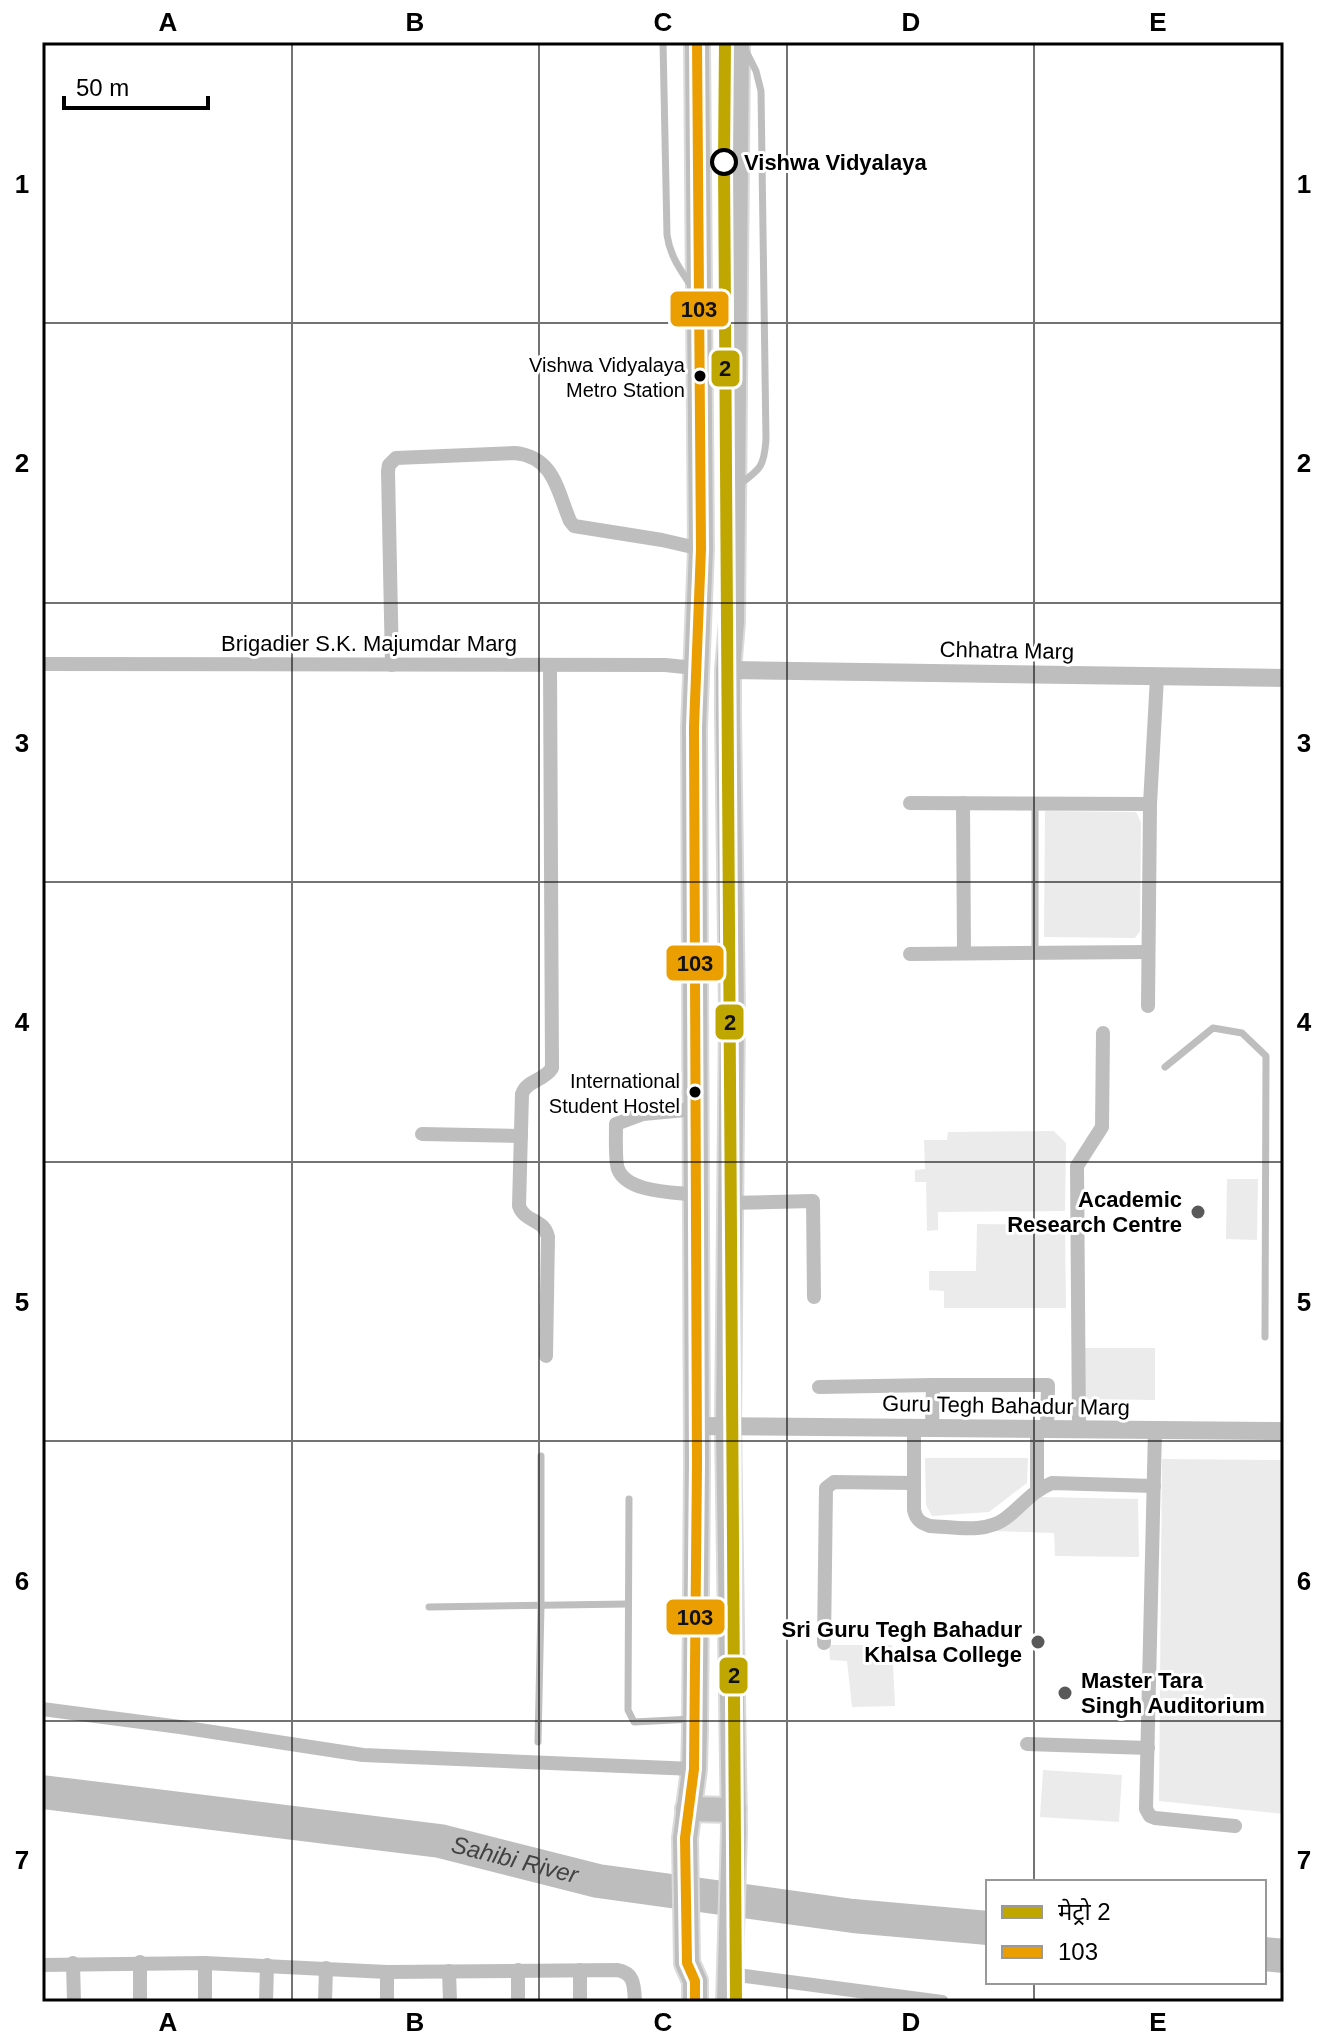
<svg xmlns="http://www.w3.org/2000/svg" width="1326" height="2044" font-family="Helvetica,'Noto Sans Devanagari',sans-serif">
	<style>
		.green { fill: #ebebeb }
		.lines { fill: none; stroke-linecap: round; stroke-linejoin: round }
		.river { stroke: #bdbdbd; stroke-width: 34 }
		.primary-casing { stroke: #dbdbdb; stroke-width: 28 }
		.service { stroke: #bebebe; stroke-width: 7 }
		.minor { stroke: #bebebe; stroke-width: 14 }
		.tertiary { stroke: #bebebe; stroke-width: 18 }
		.primary { stroke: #bebebe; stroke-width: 24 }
		.bus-1-casing { stroke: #fff; stroke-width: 16 }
		.bus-1 { stroke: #eb9e00; stroke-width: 10 }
		.metro-1-casing { stroke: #fff; stroke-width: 18 }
		.metro-1 { stroke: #bfa700; stroke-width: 12 }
		.grid { fill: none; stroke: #000; stroke-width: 2; stroke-opacity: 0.55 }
		.stop-dot { fill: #fff; stroke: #000; stroke-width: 4 }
		.bus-dot { fill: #000; stroke: #fff; stroke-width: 3 }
		.poi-dot { fill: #595959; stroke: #fff; stroke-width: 3 }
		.labels { text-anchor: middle; stroke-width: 6; stroke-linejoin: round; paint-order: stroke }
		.bus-label { font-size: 20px; fill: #000; stroke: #fff; text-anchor: end }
		.stop-label { font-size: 22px; font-weight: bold; fill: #000; stroke: #fff; text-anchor: start }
		.street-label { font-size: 22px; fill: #000; stroke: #fff }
		.poi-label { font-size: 22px; font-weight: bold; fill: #000; stroke: #fff; text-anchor: end }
		.water-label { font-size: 24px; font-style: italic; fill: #424242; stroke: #fff }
		.line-badge { stroke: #fff; stroke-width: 3 }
		.pale-badge-label { font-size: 22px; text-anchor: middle; font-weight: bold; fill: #111 }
		.neatline { fill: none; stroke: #000; stroke-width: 3 }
		.grid-label { font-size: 26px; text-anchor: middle; font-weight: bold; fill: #000 }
	</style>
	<rect width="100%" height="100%" fill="#fff"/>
	<g class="green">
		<path d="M1045,811l91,1 5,10 -1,109 -5,7 -91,-1z"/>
		<path d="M1054,1131l12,12 -1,68 -127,1v18l-11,1 -1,-49h-11v-12l10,-1 -1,-29h23l1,-8z"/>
		<path d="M1227,1179h31l-1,61 -31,-1z"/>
		<path d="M977,1224l88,1 1,83h-122v-17l-15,-1v-19h47z"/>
		<path d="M1084,1348h71v52l-71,-1z"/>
		<path d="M925,1458h103l-1,25 -38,29 -57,4 -6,-11z"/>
		<path d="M1162,1459l122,1v354l-125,-13z"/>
		<path d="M1040,1497l98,2 1,58 -84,-1 -1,-23 -61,-2z"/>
		<path d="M829,1645h63l3,61 -43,1 -5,-46 -17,-1z"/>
		<path d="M1043,1770l79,5 -3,47 -79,-5z"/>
	</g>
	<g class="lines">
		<g class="river">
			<path id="s1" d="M42,1792l398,49 158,40 255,35 135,12"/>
			<path d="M1264,1954l20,2"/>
		</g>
		<g class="primary-casing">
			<g id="primary">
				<path d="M688,1809l46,1"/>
				<path d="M695,2002v-21l-8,-18 -2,-125 9,-69 1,-39 2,-267 -3,-736 7,-178 -4,-507"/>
				<path d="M729,2002l5,-171 -6,-405 4,-411 -4,-301v-44l4,-48 5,-580"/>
			</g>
		</g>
		<g class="service">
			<path d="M663,42l4,193c3,21 13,34 24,51"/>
			<path d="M740,484c21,-15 24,-18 26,-44l-5,-349 -5,-20 -10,-20"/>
			<path d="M1035,803v150"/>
			<path d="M1165,1067l48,-39 29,5 24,23 -1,281"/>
			<path d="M629,1499l-1,211 6,12 59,-3"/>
			<path d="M429,1607l199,-3"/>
			<path d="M538,1742l3,-136v-150"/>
		</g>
		<g class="minor">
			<path d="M42,664l623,1 30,3"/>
			<path d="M392,665l-4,-194 1,-6 7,-7 119,-5c39,4 42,37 55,68l4,5 88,14 39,9"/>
			<path d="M910,803l240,1"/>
			<path d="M963,803l1,150"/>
			<path d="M910,954l238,-2"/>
			<path d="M1148,1006l2,-202 7,-127"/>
			<path d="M696,1109l-53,5 -27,10c0,9 -1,38 2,45 9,24 57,23 78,26"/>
			<path d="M422,1134l99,2"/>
			<path d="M729,1203l84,-2 1,96"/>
			<path d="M546,1356l2,-119c-4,-19 -23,-14 -29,-31l3,-112c5,-14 22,-13 30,-26l-2,-403"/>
			<path d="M819,1387l114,-2"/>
			<path d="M914,1428v82c2,10 7,13 16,16 25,1 55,8 76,-8 16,-12 26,-27 46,-35l102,3"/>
			<path d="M932,1428l1,-43h115l-1,45"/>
			<path d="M1037,1430v59"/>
			<path d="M1079,1430l-2,-264 25,-39 1,-94"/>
			<path d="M1155,1430l-9,379 4,7 5,2 80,8"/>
			<path d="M824,1643l2,-155 8,-6 80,1"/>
			<path d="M42,1709l138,18 183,28 331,14"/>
			<path d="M1027,1744l121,4"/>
			<path d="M73,1963l1,39"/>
			<path d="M42,1965l163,-2 182,9 230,-2c18,3 17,16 18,32"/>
			<path d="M449,1971l1,31"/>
			<path d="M387,1972v30"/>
			<path d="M730,1974l212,28"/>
			<path d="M140,2002v-40"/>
			<path d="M205,2002v-39"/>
			<path d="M266,2002l1,-37"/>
			<path d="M325,2002l1,-34"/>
			<path d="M518,2002v-32"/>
			<path d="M580,2002v-32"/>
		</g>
		<g class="tertiary">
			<path d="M728,670l556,8"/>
			<path d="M696,1426l588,5"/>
		</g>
		<use href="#primary" class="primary"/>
		<g class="bus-1-casing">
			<path id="bus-1" d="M695,2002v-21l-8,-18 -2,-125 9,-69 3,-306 -3,-736 7,-178 -4,-507"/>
		</g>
		<use href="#bus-1" class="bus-1"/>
		<g class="metro-1-casing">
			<path id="metro-1" d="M725,42l-1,120 12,1840"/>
		</g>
		<use href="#metro-1" class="metro-1"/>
	</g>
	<path class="grid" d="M292,42v1960M539,42v1960M787,42v1960M1034,42v1840M42,323h1242M42,603h1242M42,882h1242M42,1162h1242M42,1441h1242M42,1721h1242M1034,1982v20"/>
	<circle class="stop-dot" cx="724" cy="162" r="12"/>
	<g class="bus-dot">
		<circle cx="700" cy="376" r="7"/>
		<circle cx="695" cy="1092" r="7"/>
	</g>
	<g class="poi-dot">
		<circle cx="1198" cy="1212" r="8"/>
		<circle cx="1038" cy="1642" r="8"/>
		<circle cx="1065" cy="1693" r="8"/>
	</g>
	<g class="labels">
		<g class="bus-label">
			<text x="685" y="372">Vishwa Vidyalaya<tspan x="685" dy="25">Metro Station</tspan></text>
			<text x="680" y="1088">International<tspan x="680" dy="25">Student Hostel</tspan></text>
		</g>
		<g class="stop-label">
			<text x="744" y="170">Vishwa Vidyalaya</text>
		</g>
		<g class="street-label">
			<text x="369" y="651">Brigadier S.K. Majumdar Marg</text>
			<text transform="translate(1007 650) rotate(1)" y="8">Chhatra Marg</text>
			<text transform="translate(1006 1405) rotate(1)" y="8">Guru Tegh Bahadur Marg</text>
		</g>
		<g class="poi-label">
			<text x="1182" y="1207">Academic<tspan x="1182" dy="25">Research Centre</tspan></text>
			<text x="1022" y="1637">Sri Guru Tegh Bahadur<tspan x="1022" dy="25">Khalsa College</tspan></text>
			<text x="1081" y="1688" text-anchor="start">Master Tara<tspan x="1081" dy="25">Singh Auditorium</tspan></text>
		</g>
		<g class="water-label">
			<text dy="8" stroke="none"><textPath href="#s1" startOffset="478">Sahibi River</textPath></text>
		</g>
	</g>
	<g class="line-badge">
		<rect x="669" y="290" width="61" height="38" rx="8" fill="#eb9e00"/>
		<rect x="710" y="349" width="31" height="39" rx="8" fill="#bfa700"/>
		<rect x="665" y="944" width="60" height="38" rx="8" fill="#eb9e00"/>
		<rect x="714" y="1003" width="31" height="38" rx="8" fill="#bfa700"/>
		<rect x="665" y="1598" width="61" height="38" rx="8" fill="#eb9e00"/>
		<rect x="718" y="1656" width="31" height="39" rx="8" fill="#bfa700"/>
	</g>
	<g class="pale-badge-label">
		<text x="699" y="317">103</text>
		<text x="725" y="376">2</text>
		<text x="695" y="971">103</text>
		<text x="730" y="1030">2</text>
		<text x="695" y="1625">103</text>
		<text x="734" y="1683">2</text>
	</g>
	<rect width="1326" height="2044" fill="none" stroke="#ffffff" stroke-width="88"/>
	<rect x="986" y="1880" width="280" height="104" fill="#ffffff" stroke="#999999" stroke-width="2"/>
	<rect x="1002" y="1906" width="40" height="12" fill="#bfa700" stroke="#999999" stroke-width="2"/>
	<text x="1058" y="1920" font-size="24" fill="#000000">मेट्रो 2</text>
	<rect x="1002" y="1946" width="40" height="12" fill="#eb9e00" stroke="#999999" stroke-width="2"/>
	<text x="1058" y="1960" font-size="24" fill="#000000">103</text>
	<path d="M64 96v12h144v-12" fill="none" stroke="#000000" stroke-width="4"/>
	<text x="76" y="96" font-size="24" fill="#000000" stroke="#ffffff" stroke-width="6" paint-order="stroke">50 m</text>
	<rect x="44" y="44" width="1238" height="1956" class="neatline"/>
	<g class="grid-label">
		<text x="168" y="31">A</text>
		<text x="415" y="31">B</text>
		<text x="663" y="31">C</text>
		<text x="911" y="31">D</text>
		<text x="1158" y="31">E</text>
		<text x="22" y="193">1</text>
		<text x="1304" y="193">1</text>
		<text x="22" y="472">2</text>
		<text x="1304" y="472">2</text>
		<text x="22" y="752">3</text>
		<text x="1304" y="752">3</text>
		<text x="22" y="1031">4</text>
		<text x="1304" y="1031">4</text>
		<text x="22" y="1311">5</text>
		<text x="1304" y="1311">5</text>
		<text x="22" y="1590">6</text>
		<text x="1304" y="1590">6</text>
		<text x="22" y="1869">7</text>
		<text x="1304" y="1869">7</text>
		<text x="168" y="2031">A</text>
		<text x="415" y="2031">B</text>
		<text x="663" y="2031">C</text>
		<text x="911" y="2031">D</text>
		<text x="1158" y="2031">E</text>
	</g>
</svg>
